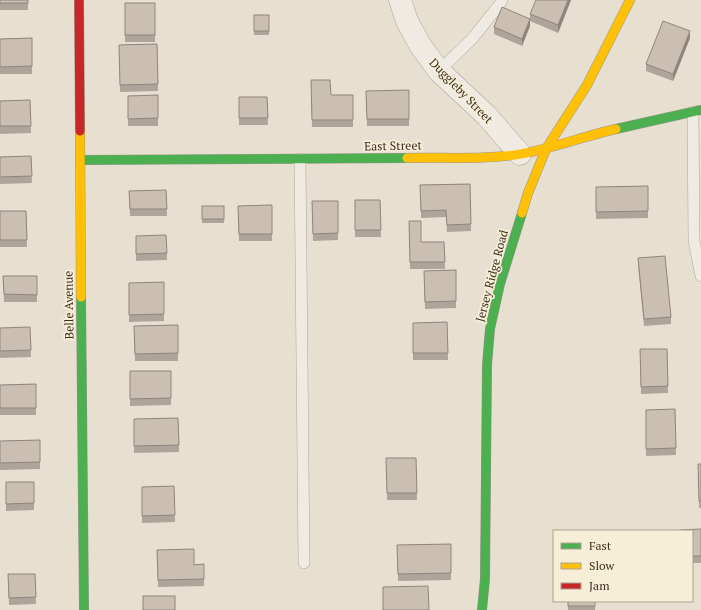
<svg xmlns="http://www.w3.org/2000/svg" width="701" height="610" font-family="'PT Serif',serif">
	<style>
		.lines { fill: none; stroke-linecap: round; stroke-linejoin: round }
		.lane-casing { stroke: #ada599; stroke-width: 12 }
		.street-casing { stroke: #ada599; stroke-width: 23 }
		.fast-casing { stroke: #9c958a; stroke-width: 10 }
		.slow-casing { stroke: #9c958a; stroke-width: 10 }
		.jam-casing { stroke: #9c958a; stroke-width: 10 }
		.lane { stroke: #efebe3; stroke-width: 11 }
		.street { stroke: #efebe3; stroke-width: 22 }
		.fast { stroke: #4caf50; stroke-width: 9 }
		.slow { stroke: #ffc107; stroke-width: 9 }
		.jam { stroke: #c62828; stroke-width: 9 }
		.wall { fill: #afa499 }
		.shaded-wall { fill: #8e867d }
		.building { fill: #cbbfb2; stroke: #8e867d }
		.labels { text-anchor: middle; stroke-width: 3.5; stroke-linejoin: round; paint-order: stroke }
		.street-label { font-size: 12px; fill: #3d2e20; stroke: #f7eed8 }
	</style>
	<rect width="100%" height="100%" fill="#e7e0d1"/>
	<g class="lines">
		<g class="lane-casing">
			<g id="lane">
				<path d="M439,71l33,-32 28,-35 2,-4"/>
				<path d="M693,112l1,129 7,35"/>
				<path d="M300,159l4,404"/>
			</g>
		</g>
		<g class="street-casing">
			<path id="street" d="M400,0l7,21 13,24 19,26 48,45 33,38"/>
		</g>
		<g class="fast-casing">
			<g id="fast">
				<path d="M616,129l85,-19"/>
				<path d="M80,160l327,-2"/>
				<path d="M81,297l3,313"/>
				<path d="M482,610l3,-31 2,-214 3,-36 10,-45 22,-71"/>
			</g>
		</g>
		<g class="slow-casing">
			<g id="slow">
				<path d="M80,131l1,166"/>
				<path d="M407,158c38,-1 77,2 114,-4 33,-6 63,-18 95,-25"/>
				<path d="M522,213l6,-20 18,-44 41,-64 43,-85"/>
			</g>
		</g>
		<g class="jam-casing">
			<path id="jam" d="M79,0l1,131"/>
		</g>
		<use href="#lane" class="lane"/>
		<use href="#street" class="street"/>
		<use href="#fast" class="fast"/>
		<use href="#slow" class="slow"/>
		<use href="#jam" class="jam"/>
	</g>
	<g class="wall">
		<rect x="0" y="0" width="28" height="10"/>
		<path d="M536,0h35l-13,33 -28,-12v5l-8,20 -28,-12v-7l36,-8v-5z"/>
		<rect x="125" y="3" width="30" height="39"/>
		<path d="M254,15l15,16v4h-15z"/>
		<path d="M32,38v36h-32v-35z"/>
		<path d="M690,38l-17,43 -27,-10v-7z"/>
		<path d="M157,44l1,47 -38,1 -1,-47z"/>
		<path d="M311,80l20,15h22v32h-41z"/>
		<path d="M409,90v36h-42l-1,-35z"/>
		<path d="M158,95v31h-30v-30z"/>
		<path d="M239,97h28l1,28h-29z"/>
		<path d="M30,100l1,33 -31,1v-33z"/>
		<path d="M31,156l1,27 -32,1v-27z"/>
		<path d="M470,184l1,47 -24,1 -1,-15 -25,1 -1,-33z"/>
		<path d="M648,186v32l-52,1v-32z"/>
		<path d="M166,190l1,26h-37l-1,-25z"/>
		<path d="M355,200h25l1,37h-26z"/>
		<path d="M312,201h26v39l-25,1z"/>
		<path d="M272,205v36h-33l-1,-35z"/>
		<rect x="202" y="206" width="22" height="17"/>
		<path d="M0,211h26l1,36h-27z"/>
		<path d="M409,221l12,21h23l1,27h-35z"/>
		<path d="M136,236l31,17v7l-31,1z"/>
		<path d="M638,258l33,59v7l-27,2 -6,-61z"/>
		<path d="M456,270v38l-31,1 -1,-38z"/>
		<path d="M3,276h34v26h-33z"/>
		<path d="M164,282v39l-35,1v-39z"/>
		<path d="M447,322l1,38h-35v-37z"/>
		<path d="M178,325v36h-43l-1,-35z"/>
		<path d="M30,327l1,30 -31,1v-30z"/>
		<path d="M640,349h27l1,44 -27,1z"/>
		<path d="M130,371h41v34l-41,1z"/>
		<path d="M36,384v31h-36v-30z"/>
		<path d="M675,409l1,46 -30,1v-46z"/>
		<path d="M178,418l1,34 -45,1v-34z"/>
		<path d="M40,440v29l-40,1v-29z"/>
		<path d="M386,458h30l1,42h-30z"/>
		<path d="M698,464h3v44h-2z"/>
		<path d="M6,482h28v28l-28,1z"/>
		<path d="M174,486l1,36 -33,1v-36z"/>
		<path d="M701,529v34h-9v-32z"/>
		<path d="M451,544v36l-53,1 -1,-36z"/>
		<path d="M157,550l37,15 10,-1v22l-46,1z"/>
		<path d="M8,574h27l1,30 -27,1z"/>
		<rect x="568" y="601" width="27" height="9"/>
	</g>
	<g class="shaded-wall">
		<path d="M568,0h3l-13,33v-8z"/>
		<path d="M530,19v7l-8,20v-7z"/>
		<path d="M690,31v7l-17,43v-7z"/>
	</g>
	<g class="building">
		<rect x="0" y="0" width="28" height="3"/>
		<path d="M536,0h32l-10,25 -28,-11z"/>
		<rect x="125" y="3" width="30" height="32"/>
		<path d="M502,7l28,12 -8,20 -28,-12z"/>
		<rect x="254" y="15" width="15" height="16"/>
		<path d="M663,21l27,10 -17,43 -27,-10z"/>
		<path d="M32,38v28l-32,1v-28z"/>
		<path d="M157,44l1,40 -38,1 -1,-40z"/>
		<path d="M311,80h19l1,15h22v25h-41z"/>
		<path d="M409,90v29h-42l-1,-28z"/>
		<path d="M158,95v23l-30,1v-23z"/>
		<path d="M239,97h28l1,21h-29z"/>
		<path d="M30,100l1,26h-31v-25z"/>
		<path d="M31,156l1,20 -32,1v-20z"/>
		<path d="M470,184l1,40 -24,1 -1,-15 -25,1 -1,-26z"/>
		<path d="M648,186v25l-52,1v-25z"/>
		<path d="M166,190l1,19h-37l-1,-18z"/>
		<path d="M355,200h25l1,30h-26z"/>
		<path d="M312,201h26v32l-25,1z"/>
		<path d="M272,205v29h-33l-1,-28z"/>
		<rect x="202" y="206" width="22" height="13"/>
		<path d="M0,211h26l1,29h-27z"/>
		<path d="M409,221h12v21h23l1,20h-35z"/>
		<path d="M166,235l1,18 -31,1v-18z"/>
		<path d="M665,256l6,61 -27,2 -6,-61z"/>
		<path d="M456,270v31l-31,1 -1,-31z"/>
		<path d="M3,276h34v19l-33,-1z"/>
		<path d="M164,282v32l-35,1v-32z"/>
		<path d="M447,322l1,31h-35v-30z"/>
		<path d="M178,325v28l-43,1 -1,-28z"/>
		<path d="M30,327l1,23 -31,1v-23z"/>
		<path d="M640,349h27l1,37 -27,1z"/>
		<path d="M130,371h41v27l-41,1z"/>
		<path d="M36,384v24h-36v-23z"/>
		<path d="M675,409l1,39 -30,1v-39z"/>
		<path d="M178,418l1,27 -45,1v-27z"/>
		<path d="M40,440v22l-40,1v-22z"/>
		<path d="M386,458h30l1,35h-30z"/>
		<path d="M698,464h3v37h-2z"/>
		<path d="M6,482h28v21l-28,1z"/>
		<path d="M174,486l1,29 -33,1v-29z"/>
		<path d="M701,529v27h-9v-25h-13v-1z"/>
		<path d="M451,544v29l-53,1 -1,-29z"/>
		<path d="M194,549v16l10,-1v15l-46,1 -1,-30z"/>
		<path d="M8,574h27l1,23 -27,1z"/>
		<path d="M428,586l1,24h-46v-23z"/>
		<rect x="143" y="596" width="32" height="14"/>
		<rect x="568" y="601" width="27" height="5"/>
	</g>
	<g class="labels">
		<g class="street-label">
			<text transform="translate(461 91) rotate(46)" y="4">Duggleby Street</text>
			<text transform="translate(393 146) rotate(-1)" y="4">East Street</text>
			<text transform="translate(492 276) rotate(-75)" y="4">Jersey Ridge Road</text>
			<text transform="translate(69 305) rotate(-91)" y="4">Belle Avenue</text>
		</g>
	</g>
	<rect x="553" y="530" width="140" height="72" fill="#f7eed8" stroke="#ada18e"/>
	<rect x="561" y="543" width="20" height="6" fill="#4caf50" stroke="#ada18e"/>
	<text x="589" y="550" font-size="12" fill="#3d2e20">Fast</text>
	<rect x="561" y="563" width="20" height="6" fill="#ffc107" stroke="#ada18e"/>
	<text x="589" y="570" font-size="12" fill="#3d2e20">Slow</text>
	<rect x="561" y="583" width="20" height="6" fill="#c62828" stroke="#ada18e"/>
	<text x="589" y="590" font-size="12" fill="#3d2e20">Jam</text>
</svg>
